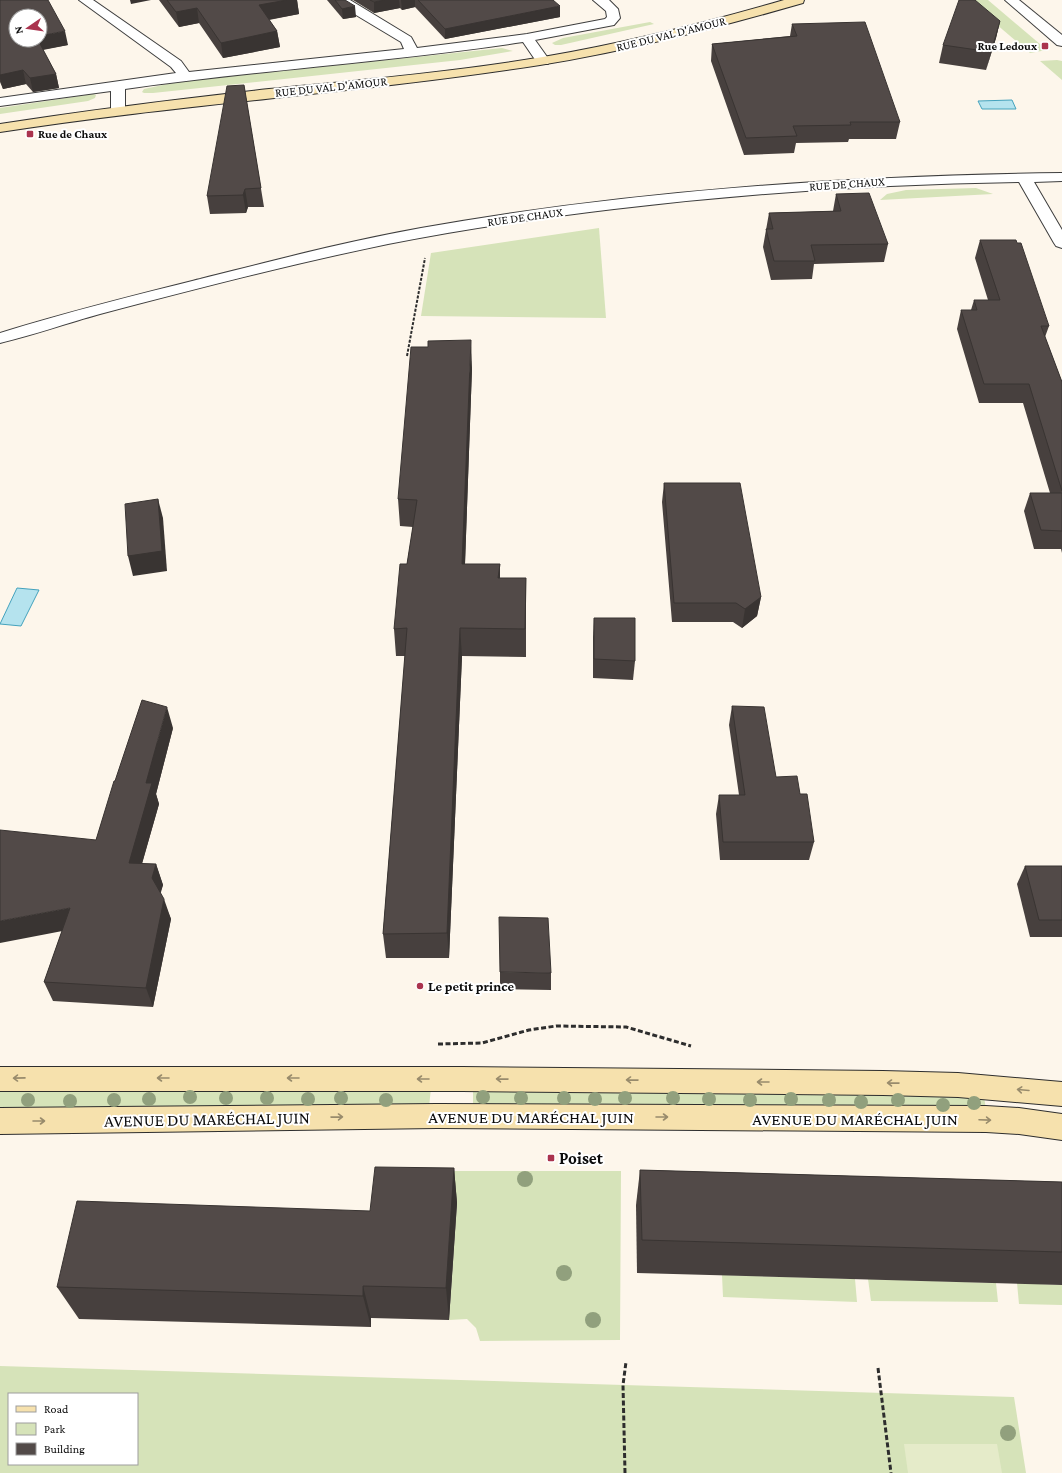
<svg xmlns="http://www.w3.org/2000/svg" width="1062" height="1473" font-family="'Crimson Pro',serif">
	<style>
		.green { fill: #d6e3b9; fill-rule: evenodd }
		.pitch { fill: #e5ebc9 }
		.water { fill: #b5e3ee; stroke: #44a2bd }
		.lines { fill: none; stroke-linecap: round; stroke-linejoin: round }
		.street-casing { stroke: #3e3e3e; stroke-width: 2 }
		.secondary-casing { stroke: #2d2d2d; stroke-width: 2 }
		.path-far1 { stroke: #2d2d2d; stroke-width: 2; stroke-dasharray: 3 1.5; stroke-linecap: butt }
		.path { stroke: #2d2d2d; stroke-width: 3; stroke-dasharray: 5 2.5; stroke-linecap: butt }
		.street { fill: #fff; fill-rule: evenodd }
		.secondary { fill: #f6e1ad; fill-rule: evenodd }
		.tree { fill: #91a07d }
		.wall { fill: #47403e }
		.shaded-wall { fill: #393432 }
		.building { fill: #524a48; stroke: #393432 }
		.oneway { stroke: #988b6c }
		.poi-dot { fill: #aa334e; stroke: #fff; stroke-width: 1.5 }
		.labels { text-anchor: middle; stroke-width: 4; stroke-linejoin: round; paint-order: stroke }
		.far-street-label { font-size: 12px; fill: #0b0b0b; stroke: #fff }
		.far-poi-label { font-size: 12px; font-weight: bold; fill: #0b0b0b; stroke: #fff; text-anchor: end }
		.poi-label { font-size: 14px; font-weight: bold; fill: #0b0b0b; stroke: #fff; text-anchor: start }
		.near-street-label { font-size: 17px; fill: #0b0b0b; stroke: #fff }
		.near-poi-label { font-size: 17px; font-weight: bold; fill: #0b0b0b; stroke: #fff; text-anchor: start }
	</style>
	<rect width="100%" height="100%" fill="#fdf6eb"/>
	<g class="green">
		<path d="M968,0h20l59,50 -17,3z"/>
		<path d="M650,22l4,2 -93,21h-6l-3,-2 11,-5z"/>
		<path d="M502,48l11,3 -53,9 -307,33h-9l-2,-1 2,-3 33,-7z"/>
		<path d="M1057,60l5,1v19l-22,-19z"/>
		<path d="M93,94l3,1 -1,3 -7,3 -88,13v-6z"/>
		<path d="M976,188l17,6 -113,6 7,-6 19,-4z"/>
		<path d="M599,228l7,90 -185,-2 10,-63z"/>
		<path d="M473,1087l511,9 2,14 -513,-2z"/>
		<path d="M431,1088l-2,19 -429,3v-18z"/>
		<path d="M376,1171h245l-1,169 -140,1 -4,-13 -9,-9 -18,1 8,-117z"/>
		<path d="M722,1275l133,4 2,23 -134,-5z"/>
		<path d="M868,1279l128,4 2,19 -127,-1z"/>
		<path d="M1017,1283l45,2v20l-43,-1z"/>
		<path d="M0,1366l1014,31 12,76h-1026zM9,1394h128v70h-128z"/>
	</g>
	<path class="pitch" d="M904,1444h93l5,29h-94z"/>
	<g class="water">
		<path d="M1012,100l4,9h-34l-4,-8z"/>
		<path d="M17,588l22,2 -18,36 -21,-2z"/>
	</g>
	<g class="lines">
		<g class="street-casing">
			<g id="street">
				<path d="M79,0h14l88,61 8,11 215,-23 -3,-7 -65,-39 -1,-3h15l61,37 6,11 110,-14 78,-15 2,-2 -1,-6 -13,-11h16l9,9 2,9 -6,7 -79,15 15,21 -2,3h-10l-15,-22c-132,20 -266,28 -398,47v21l-2,3 -5,1 -5,-1 -2,-3v-19l-111,15v-8l176,-25 -5,-6z"/>
				<path d="M1005,0h14l43,35v11l-5,-1z"/>
				<path d="M1062,173v8l-28,1 28,48v18l-6,-2 -2,-3 -35,-61c-135,2 -270,11 -405,27 -75,9 -151,20 -226,35 -97,20 -193,45 -288,70 -33,9 -66,21 -100,29v-10c67,-21 136,-38 204,-55 72,-18 144,-37 217,-50 212,-38 426,-52 641,-55z"/>
			</g>
		</g>
		<g class="secondary-casing">
			<g id="secondary">
				<path d="M784,0h20l-1,3c-87,25 -174,48 -263,62 -179,28 -361,39 -540,67v-8c90,-14 179,-25 269,-35 92,-9 184,-17 274,-32 82,-14 162,-34 241,-57z"/>
				<path d="M0,1067h462l421,4 75,2 104,9v24l-104,-9 -75,-2 -421,-4h-462z"/>
				<path d="M437,1104l549,2 33,2 43,6v26l-43,-6 -33,-2 -549,-4 -437,6v-26z"/>
			</g>
		</g>
		<path class="path-far1" d="M407,356l18,-98"/>
		<g class="path">
			<path d="M438,1044l44,-1 47,-13 27,-4 70,1 65,19"/>
			<path d="M878,1368l13,105"/>
			<path d="M625,1473l-2,-88 3,-23"/>
		</g>
		<use href="#street" class="street"/>
		<use href="#secondary" class="secondary"/>
	</g>
	<g class="tree">
		<circle cx="190" cy="1097" r="7"/>
		<circle cx="483" cy="1097" r="7"/>
		<circle cx="226" cy="1098" r="7"/>
		<circle cx="267" cy="1098" r="7"/>
		<circle cx="341" cy="1098" r="7"/>
		<circle cx="521" cy="1098" r="7"/>
		<circle cx="564" cy="1098" r="7"/>
		<circle cx="625" cy="1098" r="7"/>
		<circle cx="673" cy="1098" r="7"/>
		<circle cx="149" cy="1099" r="7"/>
		<circle cx="308" cy="1099" r="7"/>
		<circle cx="595" cy="1099" r="7"/>
		<circle cx="709" cy="1099" r="7"/>
		<circle cx="791" cy="1099" r="7"/>
		<circle cx="28" cy="1100" r="7"/>
		<circle cx="114" cy="1100" r="7"/>
		<circle cx="386" cy="1100" r="7"/>
		<circle cx="750" cy="1100" r="7"/>
		<circle cx="829" cy="1100" r="7"/>
		<circle cx="898" cy="1100" r="7"/>
		<circle cx="70" cy="1101" r="7"/>
		<circle cx="861" cy="1102" r="7"/>
		<circle cx="974" cy="1103" r="7"/>
		<circle cx="943" cy="1105" r="7"/>
		<circle cx="525" cy="1179" r="8"/>
		<circle cx="564" cy="1273" r="8"/>
		<circle cx="593" cy="1320" r="8"/>
		<circle cx="1008" cy="1433" r="8"/>
	</g>
	<g class="wall">
		<path d="M0,0l68,45 -25,5 13,24 3,14 -26,4 -7,-8 -23,5 -3,-7z"/>
		<path d="M159,0h138l2,14 -30,6 8,11 3,16 -57,11 -24,-35 -20,4z"/>
		<path d="M327,0h18l11,17 -13,2z"/>
		<path d="M353,0h200l7,17 -115,22 -30,-32 -13,3 -2,-2 -26,5z"/>
		<path d="M1000,21l-4,17 -10,32 -47,-7 4,-18z"/>
		<path d="M792,24l108,98 -4,17h-47l-1,3 -52,1 -2,10 -50,2 -33,-94 1,-17 78,-8z"/>
		<path d="M244,85l20,122h-16l-2,6 -36,1 -3,-18z"/>
		<path d="M836,194l52,50 -4,18 -70,2 -2,15 -41,1 -8,-33 6,-34 64,-2z"/>
		<path d="M980,240l69,86 -4,11 17,45v171l-1,-4h-27l-10,-38 6,-18h20l-27,-90h-44l-22,-74 4,-19h10l3,-10h14l-13,-42z"/>
		<path d="M472,368l-7,196h35v14h26v79l-64,-1 -13,302h-63l-3,-24 22,-278h-9l-2,-27 13,-65 6,-37 -13,-1 -2,-27z"/>
		<path d="M664,483l97,114 -4,19 -15,12 -9,-6h-61l-10,-120z"/>
		<path d="M594,618l41,43 -2,19 -40,-2v-41z"/>
		<path d="M732,706l44,71 24,17 14,48 -5,18h-89l-4,-46 3,-19h20l-10,-70z"/>
		<path d="M173,728l-17,66 3,10 -17,60h14l7,21 -3,8 11,26 -18,88 -100,-6 -9,-19 18,-51 34,-91 19,-59z"/>
		<path d="M1025,866h37v71h-32l-13,-53z"/>
		<path d="M500,972l51,1v17l-51,-1z"/>
		<path d="M454,1168l3,35 -8,117 -78,-2v9l-292,-8 -22,-32 313,-76z"/>
		<path d="M640,1170l422,12v103l-425,-12 -1,-68z"/>
	</g>
	<g class="shaded-wall">
		<path d="M130,0h21l-20,4z"/>
		<path d="M287,0h10l2,14 -38,7 -2,-16z"/>
		<path d="M385,0h14l1,8 -26,5v-11z"/>
		<path d="M401,0h14v7l-13,3z"/>
		<path d="M355,6l1,11 -13,2 -1,-10z"/>
		<path d="M560,6v11l-115,22v-10z"/>
		<path d="M197,8l2,15 -20,4 -3,-15z"/>
		<path d="M1000,21l-4,17 -10,32 5,-18z"/>
		<path d="M65,31l3,14 -28,5 -3,-10h3v-4z"/>
		<path d="M277,31l3,16 -57,11 -2,-15z"/>
		<path d="M23,70l3,14 -23,5 -3,-10v-4z"/>
		<path d="M56,74l3,14 -26,4 -3,-14z"/>
		<path d="M245,189l3,18 -2,6 -3,-18z"/>
		<path d="M471,340l1,28 -8,223 -2,-27z"/>
		<path d="M158,499l5,19 4,53 -34,5 -5,-20z"/>
		<path d="M500,564v27l-2,-13z"/>
		<path d="M761,597l-4,19 -15,12 3,-19z"/>
		<path d="M460,628l2,28 -13,302 -2,-25z"/>
		<path d="M167,707l6,21 -17,66 3,10 -23,80 -7,-21 17,-80z"/>
		<path d="M156,864l7,21 -4,14 -7,-21z"/>
		<path d="M164,899l7,20 -18,88 -7,-19z"/>
		<path d="M70,908l8,20 -78,15v-22z"/>
		<path d="M454,1168l3,35 -8,117 -3,-32z"/>
		<path d="M363,1286l8,32v9l-8,-31z"/>
	</g>
	<g class="building">
		<path d="M0,0h48l17,31 -25,5v-20h-24v24h22l18,34 -26,4 -7,-8 -23,5z"/>
		<path d="M167,0h120l-28,5 18,26 -56,12 -24,-35 -21,4z"/>
		<path d="M335,0h10l10,6 -13,3z"/>
		<path d="M370,0h15l-11,2z"/>
		<path d="M418,0h135l7,6 -115,23z"/>
		<path d="M959,0h16l25,21 -9,31 -48,-7z"/>
		<path d="M865,22l35,100h-50l1,3 -58,1 4,10 -51,2 -34,-94 85,-8 -5,-12z"/>
		<path d="M244,85l17,103 -16,1 -2,6 -36,1 20,-110z"/>
		<path d="M869,193l19,51 -77,1 4,16h-41l-8,-32h7l-4,-16 72,-2 -5,-17z"/>
		<path d="M980,240h36l1,3h4l28,83h-8l21,56v109l-33,-107h-45l-23,-74h16l-3,-10h26z"/>
		<path d="M471,340l-9,224h38l-2,14h28l-1,51 -65,-1 -13,305 -64,1 24,-306 -13,1 6,-65h7l10,-64 -19,-1 13,-152h17v-6z"/>
		<path d="M664,483h76l21,114 -16,12 -9,-6h-62z"/>
		<path d="M1030,493h32v38l-21,-1z"/>
		<path d="M158,499l4,52 -34,5 -3,-52z"/>
		<path d="M594,618h41v43l-41,-2z"/>
		<path d="M142,700l25,7 -21,76h6l-23,80 27,1 -4,14 12,21 -18,89 -102,-6 26,-74 -70,13v-91l96,10 18,-59h1z"/>
		<path d="M732,706l32,1 12,70 21,-1 3,18h7l7,48h-91l-4,-47h26z"/>
		<path d="M1025,866h37v54h-23z"/>
		<path d="M499,917l49,1 3,55 -51,-1z"/>
		<path d="M375,1167l79,1 -8,120 -83,-2v10l-306,-9 20,-86 293,10z"/>
		<path d="M640,1170l422,12v70l-420,-12z"/>
	</g>
	<defs><path id="oneway-shaft" d="M-6 0H5M1.5-3L5.5 0L1.5 3" fill="none" stroke-width="1.6" stroke-linecap="round" stroke-linejoin="round"/></defs>
	<g class="oneway">
		<use href="#oneway-shaft" transform="translate(19 1078) rotate(179)"/>
		<use href="#oneway-shaft" transform="translate(163 1078) rotate(-180)"/>
		<use href="#oneway-shaft" transform="translate(293 1078) rotate(-180)"/>
		<use href="#oneway-shaft" transform="translate(423 1079) rotate(-180)"/>
		<use href="#oneway-shaft" transform="translate(502 1079) rotate(-179)"/>
		<use href="#oneway-shaft" transform="translate(632 1080) rotate(-179)"/>
		<use href="#oneway-shaft" transform="translate(763 1082) rotate(-180)"/>
		<use href="#oneway-shaft" transform="translate(893 1083) rotate(-179)"/>
		<use href="#oneway-shaft" transform="translate(1023 1090) rotate(-175)"/>
		<use href="#oneway-shaft" transform="translate(337 1117) rotate(-1)"/>
		<use href="#oneway-shaft" transform="translate(662 1117)"/>
		<use href="#oneway-shaft" transform="translate(985 1120) rotate(2)"/>
		<use href="#oneway-shaft" transform="translate(39 1121)"/>
	</g>
	<g class="poi-dot">
		<rect x="1041" y="42" width="8" height="8" rx="2"/>
		<rect x="26" y="130" width="8" height="8" rx="2"/>
		<circle cx="420" cy="986" r="4"/>
		<rect x="547" y="1154" width="8" height="8" rx="2"/>
	</g>
	<g class="labels">
		<g class="far-street-label">
			<text transform="translate(671 34) rotate(-14)" y="4">RUE DU VAL D'AMOUR</text>
			<text transform="translate(331 87) rotate(-6)" y="4">RUE DU VAL D'AMOUR</text>
			<text transform="translate(847 184) rotate(-4)" y="4">RUE DE CHAUX</text>
			<text transform="translate(525 217) rotate(-8)" y="4">RUE DE CHAUX</text>
		</g>
		<g class="far-poi-label">
			<text x="1037" y="50">Rue Ledoux</text>
			<text x="38" y="138" text-anchor="start">Rue de Chaux</text>
		</g>
		<g class="poi-label">
			<text x="428" y="991">Le petit prince</text>
		</g>
		<g class="near-street-label">
			<text x="531" y="1123">AVENUE DU MARÉCHAL JUIN</text>
			<text transform="translate(207 1119) rotate(-1)" y="6">AVENUE DU MARÉCHAL JUIN</text>
			<text x="855" y="1125">AVENUE DU MARÉCHAL JUIN</text>
		</g>
		<g class="near-poi-label">
			<text x="559" y="1164">Poiset</text>
		</g>
	</g>
	<rect x="8" y="1393" width="130" height="72" fill="#ffffff" stroke="#9d9d9d"/>
	<rect x="16" y="1406" width="20" height="6" fill="#f6e1ad" stroke="#9d9d9d"/>
	<text x="44" y="1413" font-size="12" fill="#0b0b0b">Road</text>
	<rect x="16" y="1423" width="20" height="12" fill="#d6e3b9" stroke="#9d9d9d"/>
	<text x="44" y="1433" font-size="12" fill="#0b0b0b">Park</text>
	<rect x="16" y="1443" width="20" height="12" fill="#524a48" stroke="#9d9d9d"/>
	<text x="44" y="1453" font-size="12" fill="#0b0b0b">Building</text>
	<g transform="translate(28 28) rotate(257)"><circle r="19" fill="#ffffff" stroke="#9d9d9d"/>
	<path d="M0-3L7 15L0 10L-7 15Z" fill="#aa334e"/>
	<text y="-6" font-size="11" font-weight="bold" text-anchor="middle" fill="#0b0b0b">N</text>
	</g>
</svg>
